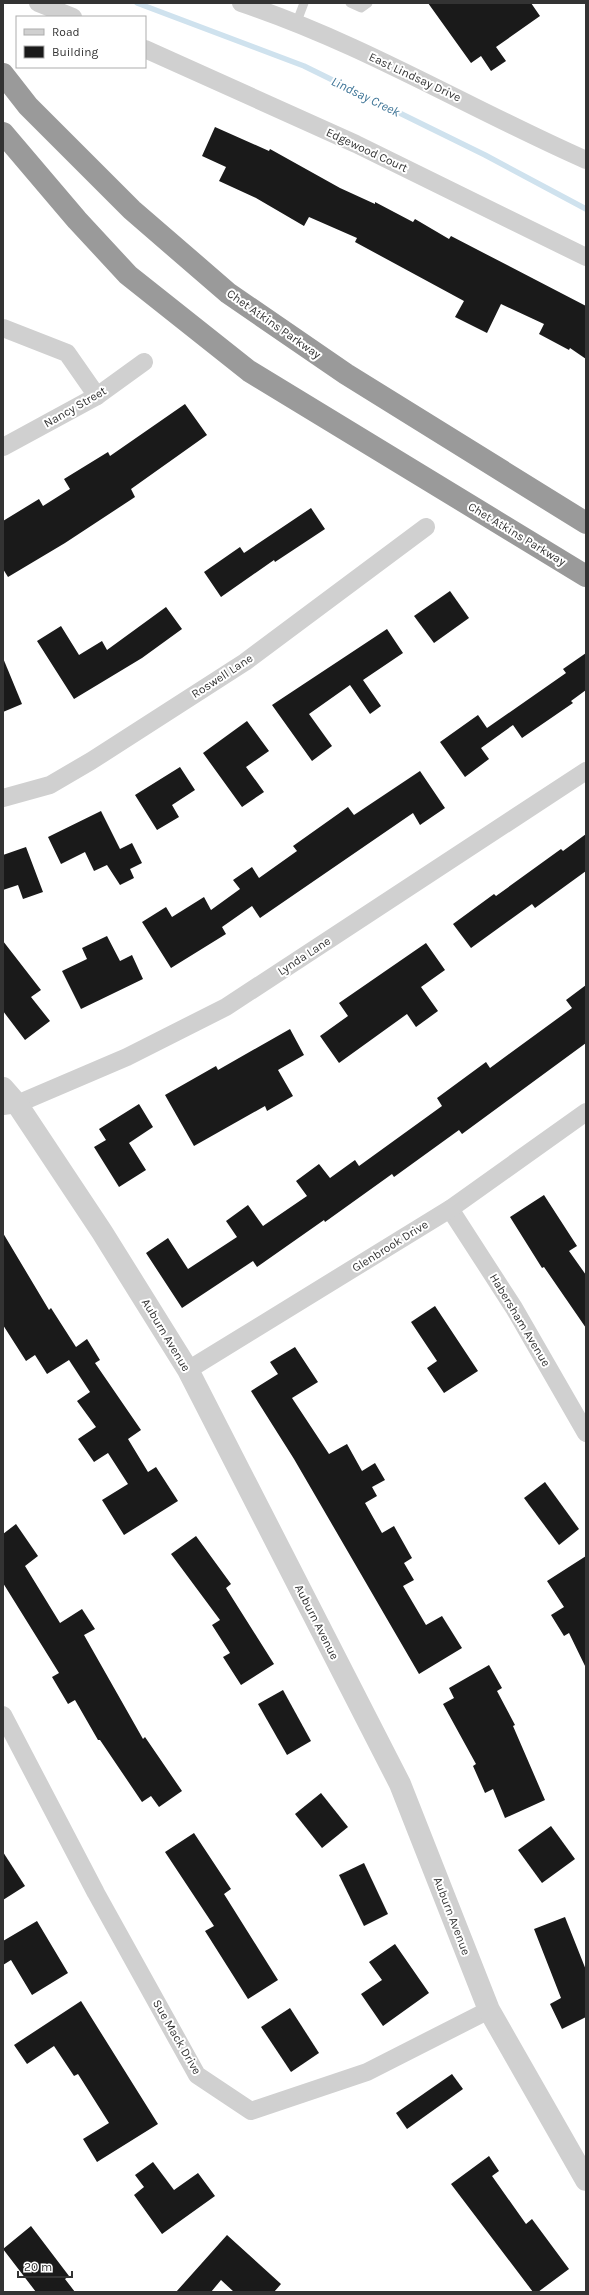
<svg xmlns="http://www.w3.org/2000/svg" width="589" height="2295" font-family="Karla,sans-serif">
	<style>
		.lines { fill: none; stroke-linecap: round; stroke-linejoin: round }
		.stream { stroke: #cfe2ee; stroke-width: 5.5 }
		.building { fill: #1a1a1a }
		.service { stroke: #d0d0d0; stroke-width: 9 }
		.minor { stroke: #d0d0d0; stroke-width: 18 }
		.tertiary { stroke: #d0d0d0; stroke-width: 22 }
		.motorway { stroke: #9a9a9a; stroke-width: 22 }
		.labels { text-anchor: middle; stroke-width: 4; stroke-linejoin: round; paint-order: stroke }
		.street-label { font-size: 12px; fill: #333; stroke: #fff }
		.water-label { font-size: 13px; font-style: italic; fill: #3f7597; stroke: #fff }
	</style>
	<rect width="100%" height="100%" fill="#fff"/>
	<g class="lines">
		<path class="stream" d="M137,3l167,63 181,89 101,54"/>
	</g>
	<g class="building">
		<path d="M428,3h103l9,13 -44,31 10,14 -15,10 -10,-15 -10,7z"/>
		<path d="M215,127l54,24 1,-2 70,39 35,16v-2l38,20 2,-3 34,20 2,-3 135,70v53l-16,-11 -1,2 -30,-16 5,-10 -43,-20 -14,29 -32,-16 9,-16 -109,-59 2,-4 -48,-21 -5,9 -48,-28 -37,-17 7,-14 -24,-11z"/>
		<path d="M185,404l22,31 -76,54 4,8 -70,46 -57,34 -5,-8v-48l36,-22 4,7 27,-17 -6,-10 44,-27 2,4z"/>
		<path d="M311,508l14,21 -50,33 -1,-2 -53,37 -17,-25 36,-25 4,6z"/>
		<path d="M450,591l19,27 -35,25 -20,-27z"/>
		<path d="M166,607l16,22 -40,29 -68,41 -37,-58 24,-15 18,29 23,-14 5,9z"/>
		<path d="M387,629l16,24 -40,27 18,26 -11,8 -20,-29 -41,29 23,32 -20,15 -40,-56z"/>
		<path d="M586,653v37l-15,11 2,2 -51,35 -9,-13 -32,23 8,11 -24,18 -25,-35 38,-27 9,13 79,-55 -3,-4z"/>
		<path d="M3,658l19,46 -19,8z"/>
		<path d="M247,721l22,30 -23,16 18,25 -22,15 -39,-54z"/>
		<path d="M180,767l15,23 -23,15 7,12 -22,13 -22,-35z"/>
		<path d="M420,771l25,37 -25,17 -7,-12 -153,105 -8,-12 -30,21 4,7 -55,34 -29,-46 24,-15 6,10 32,-20 7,13 29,-21 -7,-9 19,-13 7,11 38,-27 -4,-5 55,-39 6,8z"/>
		<path d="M101,811l19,38 12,-6 10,20 -12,6 4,9 -14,7 -13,-20 -13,6 -9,-19 -24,12 -13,-27z"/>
		<path d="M586,834v37l-51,37 -3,-4 -61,44 -18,-24 41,-30 2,2 65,-47 2,2z"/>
		<path d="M26,847l17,45 -20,7 -5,-14 -15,5v-35z"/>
		<path d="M107,936l13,25 12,-6 11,24 -62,30 -19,-38 25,-12 -5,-11z"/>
		<path d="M3,941l38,49 -10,7 19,24 -25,19 -22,-29z"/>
		<path d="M426,943l19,27 -24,17 17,24 -22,16 -9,-13 -68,49 -19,-27 28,-20 -9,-13z"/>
		<path d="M586,985v58l-124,91 -3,-4 -65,47 -2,-3 -67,48 -1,-2 -67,47 -4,-6 -71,47 -36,-55 22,-15 20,31 49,-32 -11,-16 22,-16 15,21 44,-30 -11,-15 23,-17 11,14 25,-18 4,6 83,-60 -5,-8 49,-36 4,6 82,-60 -6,-8z"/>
		<path d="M290,1029l14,26 -26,15 15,26 -26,15 -2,-5 -71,40 -29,-51 51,-29 2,4z"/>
		<path d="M139,1104l14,23 -24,16 17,27 -27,17 -25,-40 12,-7 -7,-11z"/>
		<path d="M544,1195l33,51 -8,5 17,24v53l-42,-61 -2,1 -32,-51z"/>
		<path d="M3,1233l46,77 2,-2 25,39 11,-8 13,21 -5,3 46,67 -13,9 20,33 8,-5 22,34 -54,34 -22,-35 26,-16 -20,-31 -14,9 -16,-23 18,-12 -19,-26 13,-9 -21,-32 -22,14 -12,-19 -9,6 -23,-36z"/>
		<path d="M435,1306l43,65 -34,22 -17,-25 10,-7 -26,-39z"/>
		<path d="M295,1347l23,35 -26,16 37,56 18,-10 15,27 13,-8 10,17 -13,7 5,9 -12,7 17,30 12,-7 18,32 -8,5 10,17 -11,6 23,39 16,-9 20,32 -43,26 -125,-215 -43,-68 27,-17 -8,-12z"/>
		<path d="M545,1482l34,47 -20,16 -35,-47z"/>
		<path d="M16,1524l22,32 -13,10 35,57 22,-14 13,20 -11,6 59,104 2,-2 37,54 -23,16 -8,-11 -9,6 -42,-62h-2l-23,-40 -7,4 -16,-27 7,-4 -56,-90v-49z"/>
		<path d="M196,1536l35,48 -5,4 48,76 -33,21 -18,-28 7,-4 -18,-28 8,-5 -49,-66z"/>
		<path d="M586,1556v112l-17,-35 -5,3 -13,-21 13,-8 -17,-26z"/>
		<path d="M489,1665l13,23 -5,3 18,34 -2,1 32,74 -40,18 -12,-29 -8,4 -12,-27 3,-2 -33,-60 11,-6 -5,-10z"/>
		<path d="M283,1690l28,51 -24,14 -29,-51z"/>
		<path d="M321,1793l27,34 -26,21 -27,-34z"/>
		<path d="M551,1826l24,33 -33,24 -24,-33z"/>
		<path d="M194,1833l37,56 -7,5 54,86 -30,19 -43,-68 9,-5 -49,-74z"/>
		<path d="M3,1852l22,34 -22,14z"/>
		<path d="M364,1863l24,51 -24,12 -25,-51z"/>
		<path d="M565,1917l21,53v47l-24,12 -12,-25 11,-6 -27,-69z"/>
		<path d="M37,1921l31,52 -36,22 -21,-35 -8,5v-24z"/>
		<path d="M395,1944l34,49 -46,33 -22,-32 21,-14 -13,-18z"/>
		<path d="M81,2001l77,123 -61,38 -14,-23 26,-16 -31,-49 -4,2 -20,-30 -27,18 -13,-19z"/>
		<path d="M290,2008l29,45 -28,19 -30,-45z"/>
		<path d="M452,2074l11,15 -56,40 -11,-16z"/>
		<path d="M489,2156l10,15 -7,5 34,48 6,-5 37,50 -31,23h-5l-82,-108z"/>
		<path d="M153,2162l21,28 24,-17 17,23 -53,38 -28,-39 10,-8 -9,-12z"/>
		<path d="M31,2226l38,50 -4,3 10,13h-39l-33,-43z"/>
		<path d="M227,2235l54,49 -7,8h-40l-13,-12 -10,12h-35z"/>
	</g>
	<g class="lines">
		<g class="service">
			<path d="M350,3l11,5 7,-5"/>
			<path d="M296,24l8,-21"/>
		</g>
		<g class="minor">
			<path d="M38,3l35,14"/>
			<path d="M241,3c121,40 229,106 345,157"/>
			<path d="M145,49l211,95 230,113"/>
			<path d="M3,328l64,25 30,43"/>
			<path d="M3,447l94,-51 47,-34"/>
			<path d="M3,798l47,-13 41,-24 154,-99 181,-135"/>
			<path d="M3,1106l14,-2 110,-47 99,-50 360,-236"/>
			<path d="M450,1209l64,99 72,125"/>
			<path d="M188,1370l262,-161 136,-97"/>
			<path d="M3,1715l93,178 101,182 54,36 116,-39 122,-62"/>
		</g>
		<path class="tertiary" d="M3,1088l14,16 85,128 86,138 212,414 89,226 97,170"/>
		<g class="motorway">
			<path d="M3,74l25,32 104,104 96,83 118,81 240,149"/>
			<path d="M3,133l74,87 51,55 121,96 337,205"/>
		</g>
	</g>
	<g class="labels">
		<g class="street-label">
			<text transform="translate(415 77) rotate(25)" y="4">East Lindsay Drive</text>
			<text transform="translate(367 150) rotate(25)" y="4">Edgewood Court</text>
			<text transform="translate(274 324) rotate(35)" y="4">Chet Atkins Parkway</text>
			<text transform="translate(75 407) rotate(-30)" y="4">Nancy Street</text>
			<text transform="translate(517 534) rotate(31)" y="4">Chet Atkins Parkway</text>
			<text transform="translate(222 676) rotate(-33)" y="4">Roswell Lane</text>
			<text transform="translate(304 956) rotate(-33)" y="4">Lynda Lane</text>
			<text transform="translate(390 1246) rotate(-32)" y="4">Glenbrook Drive</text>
			<text transform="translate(520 1320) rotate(59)" y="4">Habersham Avenue</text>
			<text transform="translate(166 1335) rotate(59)" y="4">Auburn Avenue</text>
			<text transform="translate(317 1622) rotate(63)" y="4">Auburn Avenue</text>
			<text transform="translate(452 1916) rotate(69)" y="4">Auburn Avenue</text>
			<text transform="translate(177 2037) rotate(60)" y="4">Sue Mack Drive</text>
		</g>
		<g class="water-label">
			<text transform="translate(366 96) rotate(26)" y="5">Lindsay Creek</text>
		</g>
	</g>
	<rect width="589" height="2295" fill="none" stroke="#333333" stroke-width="8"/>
	<rect x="16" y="16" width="130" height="52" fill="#ffffff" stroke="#adadad"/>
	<rect x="24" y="29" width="20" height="6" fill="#d0d0d0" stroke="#adadad"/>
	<text x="52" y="36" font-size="12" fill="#333333">Road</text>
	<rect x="24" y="46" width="20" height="12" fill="#1a1a1a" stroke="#adadad"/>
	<text x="52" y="56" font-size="12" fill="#333333">Building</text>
	<path d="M18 2271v6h54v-6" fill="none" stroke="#333333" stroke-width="2"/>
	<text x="24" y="2271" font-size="12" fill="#333333" stroke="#ffffff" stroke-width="3" paint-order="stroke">20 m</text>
</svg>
